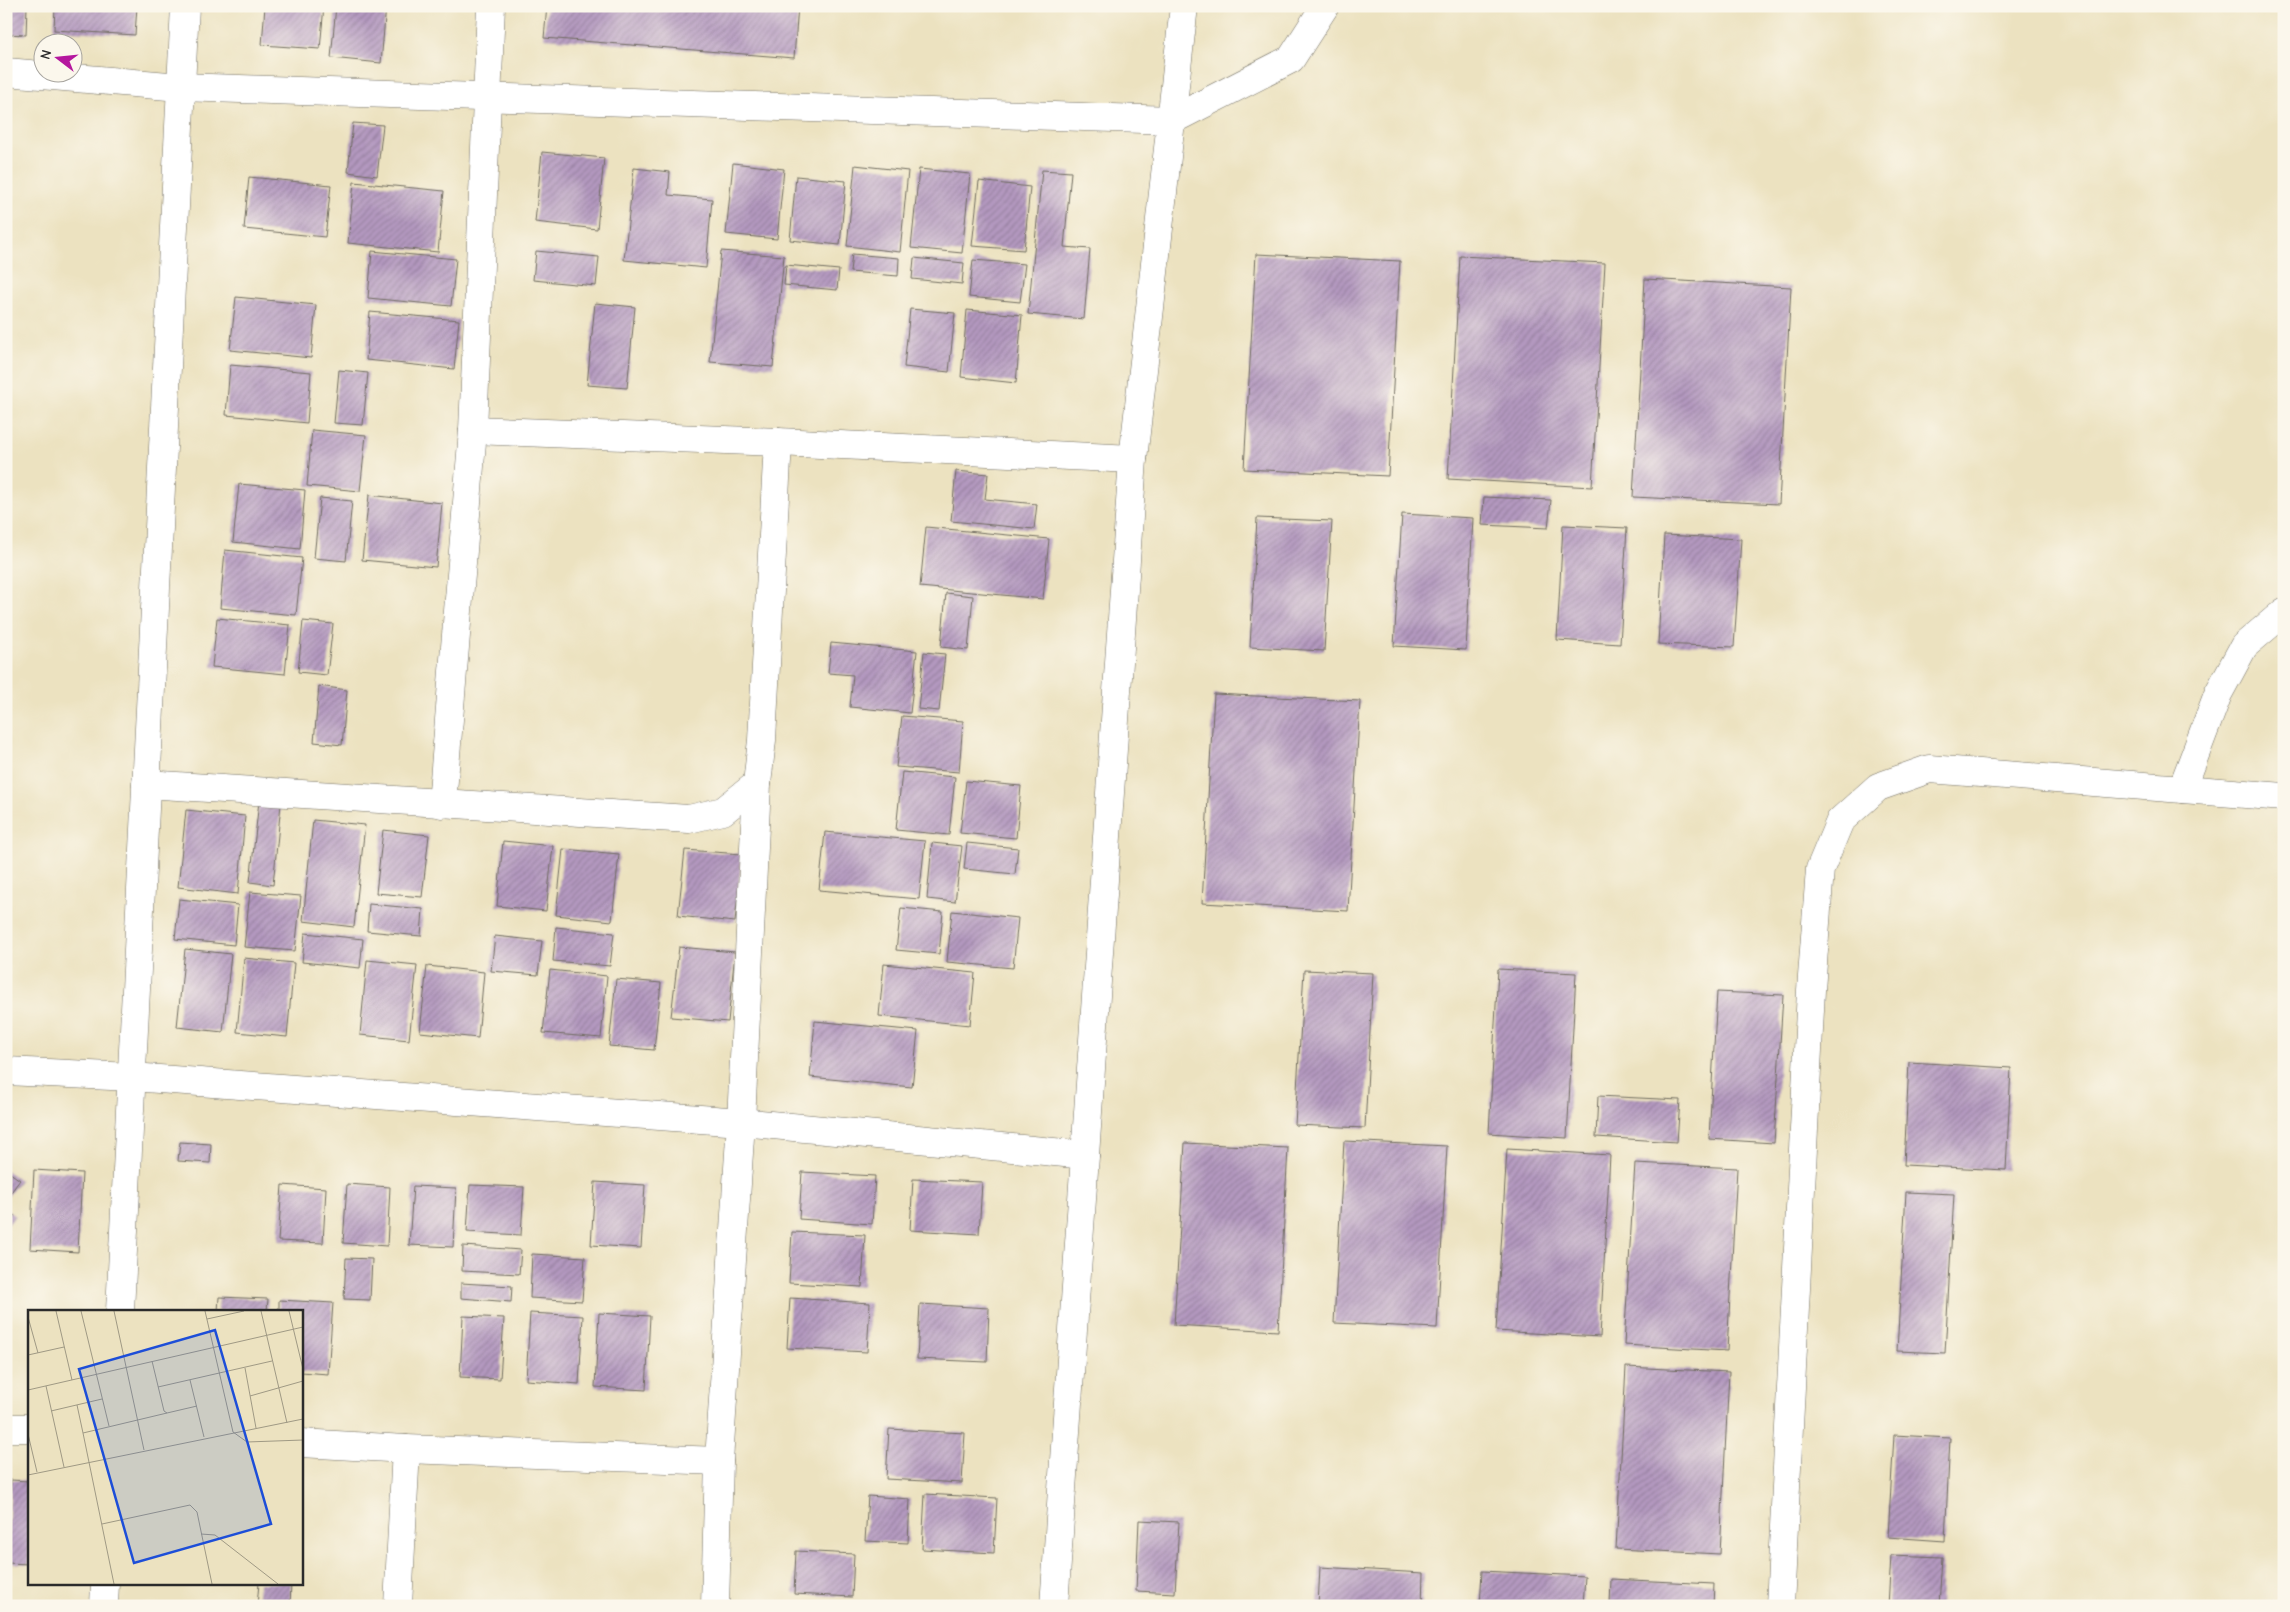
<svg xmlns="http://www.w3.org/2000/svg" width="2290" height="1612" font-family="'Comic Neue',sans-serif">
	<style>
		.building { fill: url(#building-hatch) }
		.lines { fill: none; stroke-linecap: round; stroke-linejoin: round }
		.minor-casing { stroke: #6f6b5f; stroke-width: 29 }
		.minor { stroke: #fff; stroke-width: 28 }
		.inset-road { fill: none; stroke: #9f9984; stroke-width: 1 }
		.view { fill: #1d4ed8; fill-opacity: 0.15; stroke: #1d4ed8; stroke-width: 2.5 }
		.inset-edge { fill: none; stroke: #2b2b2b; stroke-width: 2.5 }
	</style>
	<defs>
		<pattern id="building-hatch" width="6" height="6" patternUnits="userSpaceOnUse" patternTransform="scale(1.25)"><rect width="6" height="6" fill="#b499c0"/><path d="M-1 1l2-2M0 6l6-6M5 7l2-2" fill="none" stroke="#937d9c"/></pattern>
	</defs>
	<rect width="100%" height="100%" fill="#fbf7ec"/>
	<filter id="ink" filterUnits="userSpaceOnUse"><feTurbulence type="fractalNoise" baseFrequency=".02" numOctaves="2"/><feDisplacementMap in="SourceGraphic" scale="10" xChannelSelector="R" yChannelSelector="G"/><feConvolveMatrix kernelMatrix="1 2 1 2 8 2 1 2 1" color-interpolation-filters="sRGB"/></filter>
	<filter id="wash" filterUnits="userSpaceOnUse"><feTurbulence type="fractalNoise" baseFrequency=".0096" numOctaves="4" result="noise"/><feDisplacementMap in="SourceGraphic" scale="20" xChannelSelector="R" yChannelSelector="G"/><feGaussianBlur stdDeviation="1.12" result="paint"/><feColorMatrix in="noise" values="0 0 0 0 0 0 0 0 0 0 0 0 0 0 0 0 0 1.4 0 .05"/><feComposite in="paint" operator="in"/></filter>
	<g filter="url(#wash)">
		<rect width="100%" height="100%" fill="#ece2c0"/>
		<g id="blocks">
			<g class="building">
				<path d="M6,6h21l-1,29 -20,-1z"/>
				<path d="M55,6h82l-2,29 -81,-5z"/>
				<path d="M265,6h59l-4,43 -58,-4z"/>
				<path d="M336,6h50l-5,57 -50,-5z"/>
				<path d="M547,6h251l-4,52 -250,-20z"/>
				<path d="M353,123l30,2 -6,51 -29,-4z"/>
				<path d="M542,152l62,6 -7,71 -62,-7z"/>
				<path d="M733,163l51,6 -7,70 -51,-5z"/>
				<path d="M855,165l53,6 -8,81 -53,-6z"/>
				<path d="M634,168l36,4 -2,23 44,4 -6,69 -82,-8z"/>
				<path d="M919,169l51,5 -8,79 -51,-5z"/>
				<path d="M1042,170l29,2 -7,75 26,2 -6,70 -56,-5z"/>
				<path d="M796,176l50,5 -6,64 -50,-5z"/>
				<path d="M249,177l82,8 -6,52 -81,-8z"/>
				<path d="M979,181l51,6 -6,63 -52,-4z"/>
				<path d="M354,182l90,9 -6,61 -90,-9z"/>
				<path d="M372,251l84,8 -5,47 -83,-8z"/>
				<path d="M536,251l63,6 -3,29 -63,-6z"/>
				<path d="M721,251l63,5 -11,111 -63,-5z"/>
				<path d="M852,254l47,4 -1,18 -48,-4z"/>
				<path d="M1256,254l144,7 -12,215 -144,-7z"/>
				<path d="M1460,256l145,7 -13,224 -144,-8z"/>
				<path d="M914,258l50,5 -2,21 -50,-5z"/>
				<path d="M973,260l52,4 -5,38 -51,-5z"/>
				<path d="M786,265l53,5 -2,20 -53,-5z"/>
				<path d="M1645,279l146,8 -12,217 -146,-7z"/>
				<path d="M236,297l80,8 -5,53 -81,-8z"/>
				<path d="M595,303l40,4 -8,81 -40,-3z"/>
				<path d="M910,309l45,4 -6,59 -45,-5z"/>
				<path d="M967,310l55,5 -6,68 -55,-6z"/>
				<path d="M370,312l89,8 -5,49 -88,-9z"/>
				<path d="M230,365l81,7 -4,51 -81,-8z"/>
				<path d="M339,370l29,3 -5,52 -29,-2z"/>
				<path d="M312,430l54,5 -6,56 -53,-5z"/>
				<path d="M956,471l32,3 -3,25 52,5 -3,25 -83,-8z"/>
				<path d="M239,484l66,6 -5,59 -67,-7z"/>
				<path d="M369,495l73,8 -6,64 -74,-7z"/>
				<path d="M1484,497l67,3 -3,28 -66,-3z"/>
				<path d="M320,498l32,3 -6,60 -32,-3z"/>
				<path d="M1402,514l71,4 -7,132 -72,-4z"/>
				<path d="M1257,518l75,3 -8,130 -74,-4z"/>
				<path d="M1563,525l64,3 -7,116 -63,-4z"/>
				<path d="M926,527l123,12 -6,60 -123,-12z"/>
				<path d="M1664,535l77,4 -7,108 -76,-3z"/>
				<path d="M225,550l77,8 -6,57 -76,-7z"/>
				<path d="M946,593l27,3 -5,54 -27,-3z"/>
				<path d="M217,618l73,7 -5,49 -73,-7z"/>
				<path d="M303,621l30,3 -6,51 -29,-3z"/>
				<path d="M831,643l86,8 -7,62 -60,-6 3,-32 -25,-2z"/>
				<path d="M924,652l21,2 -6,57 -21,-2z"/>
				<path d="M319,686l28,4 -5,55 -28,-3z"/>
				<path d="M1214,694l146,7 -12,210 -146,-8z"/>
				<path d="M902,716l61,5 -4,51 -63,-5z"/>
				<path d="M902,772l53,5 -6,58 -53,-5z"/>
				<path d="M966,781l55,5 -5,52 -56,-5z"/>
				<path d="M259,801l22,3 -8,81 -23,-3z"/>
				<path d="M186,810l59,6 -7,78 -60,-7z"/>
				<path d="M313,820l52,5 -11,102 -51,-6z"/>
				<path d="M383,830l46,5 -7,62 -46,-4z"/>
				<path d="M825,832l100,9 -6,58 -100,-9z"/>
				<path d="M503,841l50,5 -7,65 -49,-5z"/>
				<path d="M932,843l30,3 -7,56 -28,-3z"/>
				<path d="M967,843l51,5 -3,26 -51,-5z"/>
				<path d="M563,849l56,5 -7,67 -56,-6z"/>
				<path d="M685,850l57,4 -7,68 -57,-6z"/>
				<path d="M250,892l51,4 -6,55 -51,-4z"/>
				<path d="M179,899l59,6 -4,40 -59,-6z"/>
				<path d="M369,904l54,5 -2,27 -54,-5z"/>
				<path d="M901,908l42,4 -4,42 -43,-4z"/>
				<path d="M952,911l66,7 -5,50 -66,-6z"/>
				<path d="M556,927l58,6 -4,33 -57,-5z"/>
				<path d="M305,933l58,6 -3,29 -58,-6z"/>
				<path d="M495,936l47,5 -4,34 -47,-4z"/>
				<path d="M679,947l56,5 -7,70 -57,-5z"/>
				<path d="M185,949l46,5 -8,78 -46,-5z"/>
				<path d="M244,958l50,5 -7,74 -50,-5z"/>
				<path d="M367,960l50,5 -8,75 -49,-5z"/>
				<path d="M884,964l91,9 -5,52 -91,-9z"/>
				<path d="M427,966l57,6 -6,66 -58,-6z"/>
				<path d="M1498,969l78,4 -9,165 -78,-5z"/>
				<path d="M550,970l57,6 -6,62 -58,-5z"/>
				<path d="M1304,970l69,3 -8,155 -70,-3z"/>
				<path d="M616,979l45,4 -7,67 -45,-4z"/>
				<path d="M1717,992l66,3 -9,148 -65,-4z"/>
				<path d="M815,1021l103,10 -6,56 -102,-10z"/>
				<path d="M1909,1062l102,6 -5,102 -102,-5z"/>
				<path d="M1598,1096l82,4 -3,42 -81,-5z"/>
				<path d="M1344,1141l103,5 -10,182 -103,-5z"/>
				<path d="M180,1142l31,2 -1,19 -32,-2z"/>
				<path d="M1185,1143l103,5 -10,183 -104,-6z"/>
				<path d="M1507,1149l103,6 -10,182 -104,-6z"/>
				<path d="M1635,1163l102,5 -10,183 -103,-6z"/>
				<path d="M6,1170l14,10 -14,19z"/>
				<path d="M34,1170l48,3 -4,79 -48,-3z"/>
				<path d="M802,1172l73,4 -3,48 -73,-5z"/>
				<path d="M913,1179l69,3 -3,52 -69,-4z"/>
				<path d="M595,1182l50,3 -4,63 -50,-3z"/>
				<path d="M347,1184l43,3 -3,59 -44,-3z"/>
				<path d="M282,1185l44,3 -3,55 -45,-2z"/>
				<path d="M470,1185l54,2 -3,48 -54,-3z"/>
				<path d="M413,1186l43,2 -3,59 -44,-2z"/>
				<path d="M1906,1192l48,2 -9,159 -48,-2z"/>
				<path d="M6,1209l9,7 -9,11z"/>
				<path d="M792,1232l73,3 -3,52 -73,-4z"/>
				<path d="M463,1246l58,4 -2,24 -57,-3z"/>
				<path d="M532,1254l53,3 -3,44 -52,-3z"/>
				<path d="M346,1258l26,1 -2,41 -26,-1z"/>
				<path d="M461,1283l51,3 -1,16 -50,-4z"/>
				<path d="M219,1297l49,2 -1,12h-49z"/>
				<path d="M790,1298l80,5 -3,49 -80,-4z"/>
				<path d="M279,1300l54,3 -5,71 -27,-2v-61h-22z"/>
				<path d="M920,1304l69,4 -2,54 -70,-3z"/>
				<path d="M530,1313l53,3 -4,68 -53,-4z"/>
				<path d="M599,1313l51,3 -4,74 -51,-3z"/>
				<path d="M463,1316l41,2 -4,61 -40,-2z"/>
				<path d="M1626,1367l103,5 -9,182 -104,-5z"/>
				<path d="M889,1429l76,4 -3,50 -76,-4z"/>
				<path d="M1894,1435l56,3 -5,103 -57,-4z"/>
				<path d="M11,1480l18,1v83l-23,-1z"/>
				<path d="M925,1494l72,4 -3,55 -72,-4z"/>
				<path d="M868,1496l42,3 -2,44 -43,-2z"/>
				<path d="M1139,1520l40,2 -4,71 -39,-2z"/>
				<path d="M796,1551l58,3 -2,43 -58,-3z"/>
				<path d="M1891,1555l51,2 -3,49h-51z"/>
				<path d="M1320,1567l103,6 -1,33h-104z"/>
				<path d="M1482,1571l103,5 -2,30h-103z"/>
				<path d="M1611,1579l103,5 -1,22h-103z"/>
				<path d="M259,1583h32l-1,23h-33z"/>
			</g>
		</g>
	</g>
	<g filter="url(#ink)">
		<use href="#blocks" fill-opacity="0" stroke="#6f6b5f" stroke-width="1"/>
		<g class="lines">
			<g class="minor-casing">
				<g id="minor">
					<path d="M6,72l174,15 992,33 119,-61 34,-53"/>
					<path d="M473,430l305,12 355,17"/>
					<path d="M146,784l543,35 34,-8 34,-27 5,-44 16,-298"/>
					<path d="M2182,789l36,-95 26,-48 40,-34"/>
					<path d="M442,804l31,-374 18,-424"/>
					<path d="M6,1071l126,6 609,45 344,33"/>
					<path d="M120,1311l65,-1305"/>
					<path d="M6,1428h23"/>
					<path d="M301,1443l105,6 313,12"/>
					<path d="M104,1606l1,-23"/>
					<path d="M398,1606l8,-157"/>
					<path d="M715,1606l4,-145 22,-339 16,-338"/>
					<path d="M1054,1606l79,-1147 51,-453"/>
					<path d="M1780,1606l31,-616 9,-121 20,-48 38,-34 51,-18 355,28"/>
				</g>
			</g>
			<use href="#minor" class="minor"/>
		</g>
	</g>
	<g transform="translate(28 1310)">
		<rect width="275" height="275" fill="#ece2c0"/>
		<path class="inset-road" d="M28,1l16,69M53,1l28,115M86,1l30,139M177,1l28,121 14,10 56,-2M233,1l26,112M261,1l14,58M0,7l10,36M179,9l37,-8M0,45l36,-8M124,51l12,50 3,2 30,-7M217,58l11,60M162,70l14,57M18,76l18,81M130,77l114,-26M0,80l275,-63M222,86l53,-15M49,95l6,28M23,101l51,-12M0,124l9,38M0,165l275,-56M74,214l88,-19 7,7 15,72M173,224l14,1 63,49M86,274l-31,-151 84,-20"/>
		<path class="view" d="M187,20l56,194 -137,39 -55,-194z"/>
		<rect width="275" height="275" class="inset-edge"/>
	</g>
	<rect width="2290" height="1612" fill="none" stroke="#fbf7ec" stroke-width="25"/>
	<g transform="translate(58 58) rotate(286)"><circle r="24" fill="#fbf7ec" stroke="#a8a59f"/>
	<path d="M0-4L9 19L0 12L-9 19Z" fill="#b5179e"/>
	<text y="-8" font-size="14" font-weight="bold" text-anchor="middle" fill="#2b2b2b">N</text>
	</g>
</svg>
